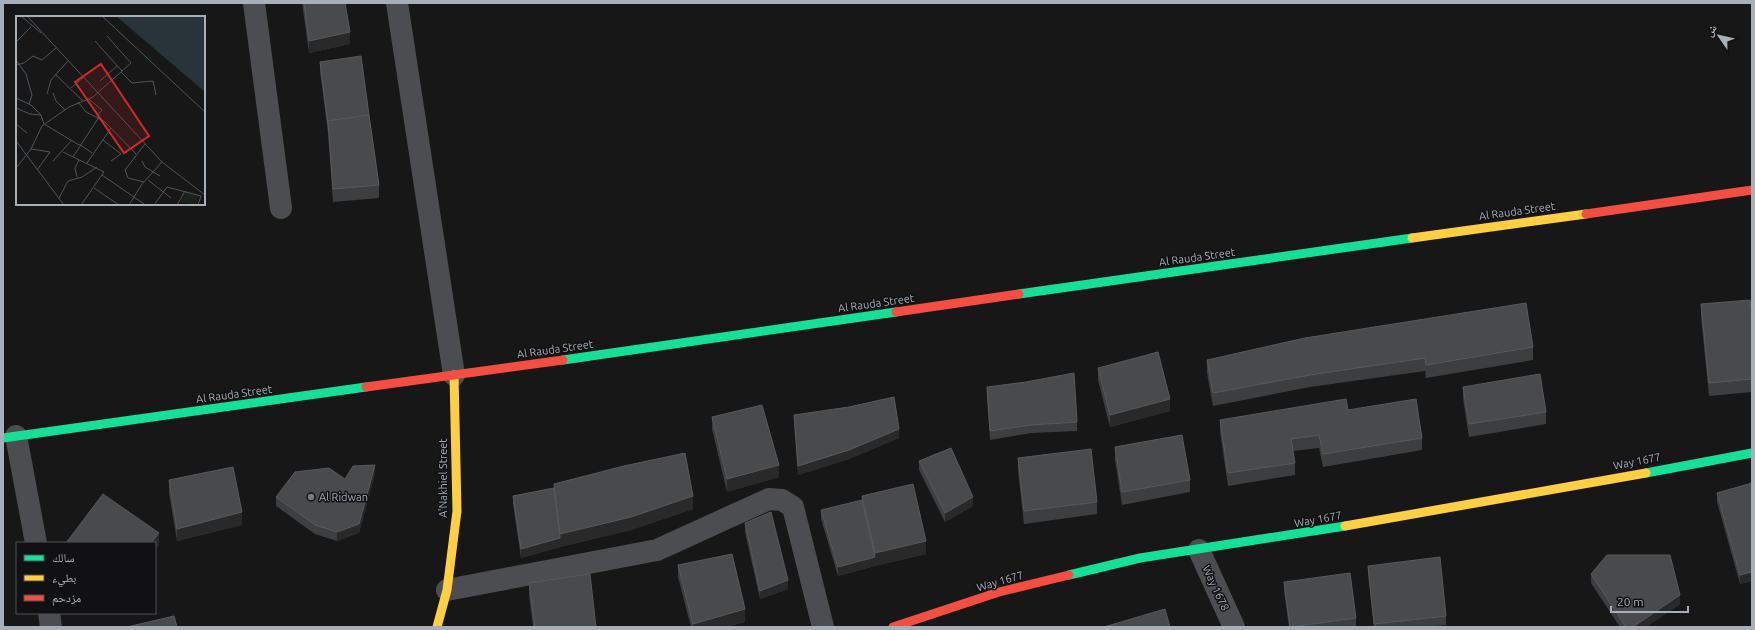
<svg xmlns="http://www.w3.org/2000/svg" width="1755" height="630" font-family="Ubuntu,'Noto Naskh Arabic',sans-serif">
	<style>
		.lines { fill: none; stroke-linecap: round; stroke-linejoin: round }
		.street { stroke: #4b4d50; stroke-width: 22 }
		.fast { stroke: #16e098; stroke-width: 9 }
		.slow { stroke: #ffcf43; stroke-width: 9 }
		.jam { stroke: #f24e42; stroke-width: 9 }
		.wall { fill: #3d3e3f }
		.shaded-wall { fill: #29292a }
		.building { fill: #484a4c; stroke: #575a5d }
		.poi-dot { fill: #757a80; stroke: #111113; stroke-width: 1.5 }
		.labels { text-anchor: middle; stroke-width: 3; stroke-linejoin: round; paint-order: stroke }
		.street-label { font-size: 11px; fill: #a7afb9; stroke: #111113 }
		.poi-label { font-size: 11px; fill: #a7afb9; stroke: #111113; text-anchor: start }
		.inset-road { fill: none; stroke: #515458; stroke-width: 1 }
		.view { fill: #d62828; fill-opacity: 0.15; stroke: #d62828; stroke-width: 2 }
		.inset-edge { fill: none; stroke: #a7afb9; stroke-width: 2 }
	</style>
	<rect width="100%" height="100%" fill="#171717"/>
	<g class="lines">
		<g class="street">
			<path d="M254,3l27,205"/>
			<path d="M397,3l57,372"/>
			<path d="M16,436l20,107"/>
			<path d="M1199,550l35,77"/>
			<path d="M447,590l210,-40 112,-51 13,1 11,7 30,120"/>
			<path d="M49,613l2,14"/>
		</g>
		<g class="fast">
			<path d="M1019,294l393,-56"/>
			<path d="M563,360l333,-48"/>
			<path d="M3,438l363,-51"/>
			<path d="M1646,473l106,-20"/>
			<path d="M1069,575l71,-17 205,-32"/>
		</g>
		<g class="slow">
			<path d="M1412,238l174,-24"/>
			<path d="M1345,526l301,-53"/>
			<path d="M437,627l10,-37 10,-79 -3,-136"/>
		</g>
		<g class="jam">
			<path d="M1586,214l166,-24"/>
			<path d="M896,312l123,-18"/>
			<path d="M366,387l197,-27"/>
			<path d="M893,627l106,-35 70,-17"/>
		</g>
	</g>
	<g class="wall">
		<path d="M302,3h43l5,41 -41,9z"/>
		<path d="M320,62l49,53 10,70v13l-46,4 -5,-69 -8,-62z"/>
		<path d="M1701,304l51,14v74l-43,4 -8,-79z"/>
		<path d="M1533,347v13l-107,18 -1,-7 -115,16 -97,19 -6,-33v-13z"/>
		<path d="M1098,368l72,43 -60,16 -12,-47z"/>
		<path d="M987,387l90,35v9l-46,2 -41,7 -3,-44z"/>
		<path d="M1463,387l83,25v12l-77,13 -6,-38z"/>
		<path d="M1348,410l74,28v12l-99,17 -4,-19 -26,3 2,12v12l-67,11 -8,-54v-12z"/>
		<path d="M794,415l105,23 -50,21 -51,16 -4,-51z"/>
		<path d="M712,417l67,60 -52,15 -15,-63z"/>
		<path d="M1115,447l75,33v12l-68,13 -7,-45z"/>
		<path d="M1018,458l79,44v12l-73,10 -6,-53z"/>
		<path d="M919,461l54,45 -28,16 -26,-52z"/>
		<path d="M375,474l-16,59 -22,8 -22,-7 -39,-28v-9l69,-18z"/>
		<path d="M169,480l73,45 -65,16 -8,-48z"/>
		<path d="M1752,483v98l-12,3 -23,-82v-9z"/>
		<path d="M554,484l139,25 -62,21 -71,17 -39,11 -8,-54v-8l41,-8z"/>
		<path d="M862,496l64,58 -51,12 -37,10 -17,-57v-9l41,-10z"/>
		<path d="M745,523l43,66 -28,10 -15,-67z"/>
		<path d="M678,565l67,57 -19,5h-35l-13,-50z"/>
		<path d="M1368,566l78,50v9l-20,2h-52l-6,-53z"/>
		<path d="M1591,574l89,30 -34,23h-26l-29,-44z"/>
		<path d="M1284,582l72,36v9h-67l-5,-36z"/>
		<path d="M529,583l67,44h-63l-4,-32z"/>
	</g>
	<g class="shaded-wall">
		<path d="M350,32v12l-41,9v-12z"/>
		<path d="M1170,399v12l-60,16v-12z"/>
		<path d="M899,429v9l-50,21 -51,16v-9z"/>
		<path d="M375,465v9l-16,59 -22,8v-9z"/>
		<path d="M779,465v12l-52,15v-13z"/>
		<path d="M693,496v13l-62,21 -71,17 -39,11v-9l39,-11v-4z"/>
		<path d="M973,497v9l-28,16v-9z"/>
		<path d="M242,512v13l-65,16v-12z"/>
		<path d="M159,533v12l-4,6v-8h-4z"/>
		<path d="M926,541v13l-51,12 -37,10v-9l37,-10v-4z"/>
		<path d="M1752,572v9l-12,3v-9z"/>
		<path d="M788,580v9l-28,10v-8z"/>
		<path d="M1680,595v9l-34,23h-13z"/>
		<path d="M745,609v13l-19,5h-33v-3z"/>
	</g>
	<g class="building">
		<path d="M304,3h41l5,29 -41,9z"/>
		<path d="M361,56l8,59 -41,6v3l-8,-62z"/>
		<path d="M369,115l10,70 -46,4 -5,-68z"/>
		<path d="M1750,300l2,18v61l-43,4 -8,-79z"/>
		<path d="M1526,303l7,44 -107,18 -1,-7 -115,17 -97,18 -6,-33 98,-22z"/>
		<path d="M1158,352l12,47 -60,16 -12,-47z"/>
		<path d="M1074,373l3,49 -46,3 -41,6 -3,-44 39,-5z"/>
		<path d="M1540,374l6,38 -77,12 -6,-37z"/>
		<path d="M894,397l5,32 -50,21 -51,16 -4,-51 55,-8z"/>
		<path d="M1346,399l2,11 68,-11 6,39 -99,16 -4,-19 -28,4 4,24 -67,10 -8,-53z"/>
		<path d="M762,405l17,60 -52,14 -15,-62z"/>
		<path d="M1182,435l8,45 -68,12 -7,-45z"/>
		<path d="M951,448l22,49 -28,16 -26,-52z"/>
		<path d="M1091,449l6,53 -73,9 -6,-53z"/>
		<path d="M685,453l8,43 -62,21 -71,17 -6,-50 70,-18z"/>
		<path d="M375,465l-16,59 -22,8 -22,-7 -39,-28 19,-25 34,-4 16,11 8,-13z"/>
		<path d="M233,467l9,45 -65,17 -8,-49z"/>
		<path d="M1752,483v89l-12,3 -23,-82z"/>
		<path d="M913,484l13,57 -51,12 -13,-57z"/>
		<path d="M554,488l6,50 -39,11 -8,-53z"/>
		<path d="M103,494l56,39 -8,10h-85z"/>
		<path d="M862,500l13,57 -37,10 -17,-57z"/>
		<path d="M771,512l17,68 -28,11 -15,-68z"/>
		<path d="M732,554l13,55 -52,15 -15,-59z"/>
		<path d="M1607,555h63l10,40 -47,32h-7l-35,-53z"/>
		<path d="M1440,557l6,59 -72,8 -6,-58z"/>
		<path d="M1350,573l6,45 -66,9 -6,-45z"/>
		<path d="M590,574l6,53h-61l-6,-44z"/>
		<path d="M1165,609l5,18h-66z"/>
		<path d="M174,616l3,11h-50z"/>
	</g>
	<circle class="poi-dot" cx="311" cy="497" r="4"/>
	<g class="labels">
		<g class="street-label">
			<text transform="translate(1517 211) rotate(-8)" y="4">Al Rauda Street</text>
			<text transform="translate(1197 257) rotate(-8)" y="4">Al Rauda Street</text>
			<text transform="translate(876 303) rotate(-8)" y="4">Al Rauda Street</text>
			<text transform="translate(555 349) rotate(-8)" y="4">Al Rauda Street</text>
			<text transform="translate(234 394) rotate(-8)" y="4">Al Rauda Street</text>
			<text transform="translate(1637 461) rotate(-11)" y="4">Way 1677</text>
			<text transform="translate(443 478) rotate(-90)" y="4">A'Nakhiel Street</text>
			<text transform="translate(1318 519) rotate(-10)" y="4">Way 1677</text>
			<text transform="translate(1000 581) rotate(-16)" y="4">Way 1677</text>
			<text transform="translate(1216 588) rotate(65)" y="4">Way 1678</text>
		</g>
		<g class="poi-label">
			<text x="319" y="501">Al Ridwan</text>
		</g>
	</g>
	<g transform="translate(16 16)">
		<rect width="189" height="189" fill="#171717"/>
		<path d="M169,176l14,4 -3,9 -16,-3z" fill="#1b221b"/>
		<path d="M100,0h89v76l-7,-6z" fill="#29343a"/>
		<path class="inset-road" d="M5,0l20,17M11,0l135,146 43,33M86,0l103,96M91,20l24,27 -9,8M0,26l15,-15M0,44l10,14 6,21 -3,9M0,49l8,-2 9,-7 9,4 14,-12M105,56l11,11 21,-2 3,14M39,58l28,27M84,65l17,-15M55,72l13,-11M37,77l3,8 9,9M31,78l4,-14 17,-19M0,82l15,7 10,10M73,83l13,11 -5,6M62,86l8,10 18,9 32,33M0,92l14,6 11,1 3,9 35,21M0,108l11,9M87,124l18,14 -10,7M0,125l48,64M63,128l13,9M15,133l19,3M47,136l41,20 -23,33M57,141l26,-40M37,145l18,-20M126,145l3,6 15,9M71,147l24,-35M0,152l15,-19 11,-23 27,-19 24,-10 29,-26 -27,-30M21,154l13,-18M86,159l42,29M61,161l-2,-9 4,-8M132,164l23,18M128,166l-16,-4 -3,-8 20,-26M78,172l25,17M43,182l9,-17 14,-4 15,-10M113,189l13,-21 20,-22M138,189l13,-18 34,9 -3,9M161,189l8,-14"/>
		<path class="view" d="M85,48l48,72 -25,17 -49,-71z"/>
		<rect width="189" height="189" class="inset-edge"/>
	</g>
	<rect width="1755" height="630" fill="none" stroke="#a7afb9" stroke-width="8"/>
	<rect x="16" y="542" width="140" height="72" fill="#111113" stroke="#4d5055"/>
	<rect x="24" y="555" width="20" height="6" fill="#16e098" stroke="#4d5055"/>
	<text x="52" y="562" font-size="12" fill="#a7afb9">سالك</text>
	<rect x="24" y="575" width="20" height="6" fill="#ffcf43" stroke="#4d5055"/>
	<text x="52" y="582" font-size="12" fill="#a7afb9">بطيء</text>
	<rect x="24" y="595" width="20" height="6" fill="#f24e42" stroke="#4d5055"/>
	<text x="52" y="602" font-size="12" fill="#a7afb9">مزدحم</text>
	<g transform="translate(1719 36) rotate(304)" stroke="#111113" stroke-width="3" paint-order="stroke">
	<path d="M0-3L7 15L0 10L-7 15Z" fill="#a7afb9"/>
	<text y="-6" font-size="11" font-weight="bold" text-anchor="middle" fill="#a7afb9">ش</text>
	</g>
	<path d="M1611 606v6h77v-6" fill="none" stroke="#a7afb9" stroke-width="2"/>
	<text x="1617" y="606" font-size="12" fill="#a7afb9" stroke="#111113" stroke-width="3" paint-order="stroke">20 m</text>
</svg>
